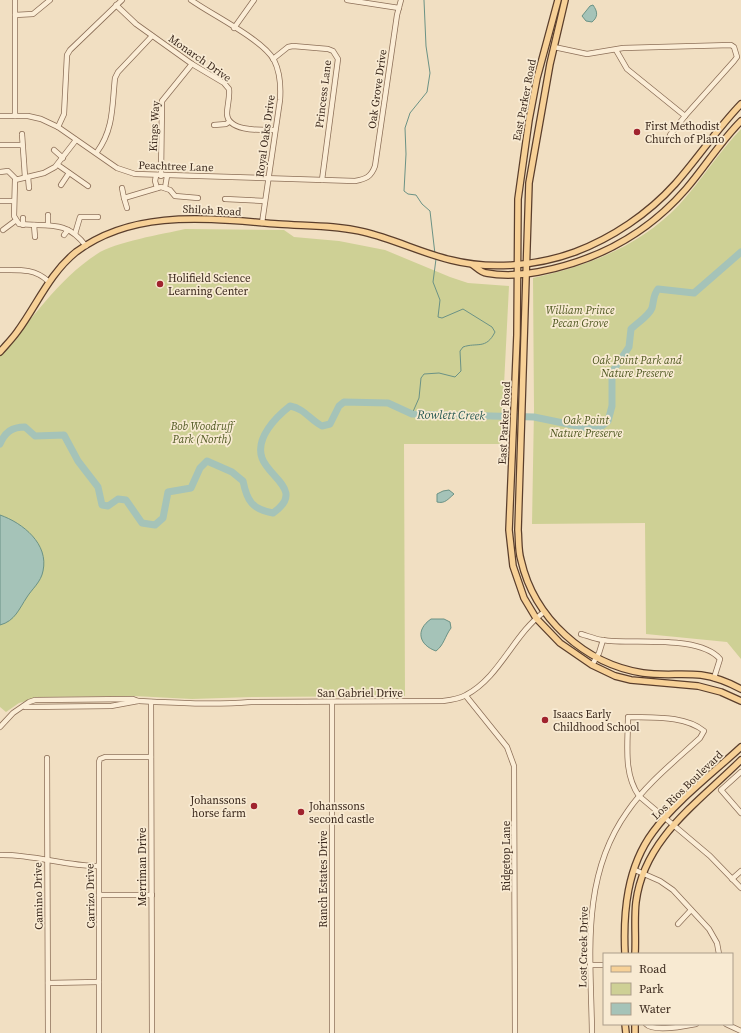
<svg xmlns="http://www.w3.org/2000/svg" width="741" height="1033" font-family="'Source Serif 4',serif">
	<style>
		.green { fill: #ced095 }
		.water { fill: #a5c3b8; stroke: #6b9285 }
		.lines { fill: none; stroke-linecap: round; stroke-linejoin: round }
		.stream { stroke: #6b9285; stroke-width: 1 }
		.river { stroke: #a5c3b8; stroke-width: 7 }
		.minor-casing { stroke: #8c6f58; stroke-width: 6 }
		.major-casing { stroke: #5a3e2c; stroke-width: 8 }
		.minor { stroke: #fbedd6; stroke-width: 4.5 }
		.major { stroke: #f7d197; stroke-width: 5.5 }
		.poi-dot { fill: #a0232e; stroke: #f8ead2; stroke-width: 1.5 }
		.labels { text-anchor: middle; stroke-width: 3.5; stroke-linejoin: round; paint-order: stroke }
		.street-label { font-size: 11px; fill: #3b291d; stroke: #f8ead2 }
		.poi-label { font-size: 11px; fill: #3b291d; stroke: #f8ead2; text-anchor: start }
		.park-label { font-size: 11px; font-style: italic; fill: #505922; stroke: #f8ead2 }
		.water-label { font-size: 12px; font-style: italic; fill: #2b5c55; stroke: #f8ead2 }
	</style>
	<rect width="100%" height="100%" fill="#f1dfc2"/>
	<g class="green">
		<path d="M741,129v530l-14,-17 -81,-8 -1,-111 -113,1 2,-115 -1,-131c55,-12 107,-32 146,-73 22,-24 39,-52 62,-76z"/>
		<path d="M185,229l99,1 10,7 45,4 46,9 65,27 18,6 41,3 -8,158h-97l1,252 -153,1 -60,2 -58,-3 -93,1 -22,6 -13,9 -6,-5v-351c31,-35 57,-76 97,-102 17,-12 67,-20 88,-25z"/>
	</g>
	<g class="water">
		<path d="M593,5c5,7 5,12 -1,17l-6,-1 -4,-5 8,-10z"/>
		<path d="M449,490l5,4c-6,5 -9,10 -17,8v-8l6,-3z"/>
		<path d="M0,515c23,8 49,29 43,56 -2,11 -11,18 -16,26 -8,12 -12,24 -27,28z"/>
		<path d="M431,619h13l6,3 1,6c-6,8 -7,17 -15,23 -17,-6 -21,-21 -5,-32z"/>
	</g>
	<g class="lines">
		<g class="stream">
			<path d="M424,0l2,46 4,27 -3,19 -17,21 -5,15 1,26 -2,37 4,3 8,1 6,9 8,7 5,43"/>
			<path d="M412,414l7,-16 2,-20 3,-4 15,-1 16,4 6,-6 -1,-20 3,-4c14,-5 23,3 32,-15l-3,-5 -29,-18 -21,9 -4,-1 2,-17 -7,-18 3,-23"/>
		</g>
		<path class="river" d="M0,444c5,-12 12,-17 25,-17l10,9 29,-1 14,26 20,26 4,18 6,1 10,-7 8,1 16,23 13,2 8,-7 5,-26 23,-4 9,-20 7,-7 25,11 11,9c4,20 9,28 30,32 32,-22 -4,-35 -11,-55 -7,-20 14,-41 28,-52 15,3 19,13 32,20l8,-2 9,-18 5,-4 44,1 24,11 122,3 63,13 11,-9 4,-15v-34l17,-25 2,-18c6,-6 18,-13 21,-21 2,-7 1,-13 6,-19l36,4 47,-41"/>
		<g class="minor-casing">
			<g id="minor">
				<path d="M191,0c21,15 71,39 83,60 6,12 7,26 6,40l-18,123"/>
				<path d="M347,0l52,8"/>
				<path d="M116,5l20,19 56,40 32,19 5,6c1,9 -2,17 -2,25 1,18 35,16 48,16"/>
				<path d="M15,15l18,-1 17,-14"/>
				<path d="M234,28l20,-28"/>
				<path d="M554,47l33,7 36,-6 108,-3 3,2 3,10 -3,4 -49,55 -15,19"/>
				<path d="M616,50l11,19 58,47"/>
				<path d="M273,59l15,-12 5,-1 35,3 5,2 5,8 -16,121"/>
				<path d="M0,116h28l13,3 17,8 59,41 18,6 220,7c11,-2 16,-4 20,-15l22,-151 4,-15"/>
				<path d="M15,116v-116"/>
				<path d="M214,125l12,-1 3,-2"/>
				<path d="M58,127l6,-13 3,-59 3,-5 52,-50"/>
				<path d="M22,134l3,43"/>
				<path d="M76,140l-21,27 -11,6 -29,7 -1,36 5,8c28,3 47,-5 67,22"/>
				<path d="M0,145h22"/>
				<path d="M54,150l9,8"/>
				<path d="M97,152c17,-23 15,-47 18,-74l3,-6 34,-36"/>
				<path d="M58,165l30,21"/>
				<path d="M0,172l8,-1 8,8"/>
				<path d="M156,176l-1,5 2,7"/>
				<path d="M161,176l1,-75 30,-37"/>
				<path d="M28,177l1,11"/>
				<path d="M61,185l8,-12"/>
				<path d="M122,188l2,10 37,-11 9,3 5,6 23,2"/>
				<path d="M165,188l2,-12"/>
				<path d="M124,198l3,10"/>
				<path d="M225,199l40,2"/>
				<path d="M0,201h13"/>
				<path d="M48,215v10"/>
				<path d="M23,225v-7"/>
				<path d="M34,225l1,12"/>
				<path d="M3,230l12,-9"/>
				<path d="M75,234l5,-17h18"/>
				<path d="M64,235l4,-5"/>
				<path d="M0,270c19,0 34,-2 48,11"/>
				<path d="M581,634c7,2 14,5 21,6 30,5 96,-6 118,19l-6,19"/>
				<path d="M592,665l7,-12 4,-13"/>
				<path d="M466,696l41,51 7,19 1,267"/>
				<path d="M151,702l1,331"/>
				<path d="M332,702v331"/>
				<path d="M25,707l86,-1 27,-5"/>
				<path d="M0,727l13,-14 16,-11 6,-2 98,-1 5,2c38,2 75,4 113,1l192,-1c8,-1 16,-2 23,-6 34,-18 47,-60 78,-83"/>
				<path d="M47,758l1,275"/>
				<path d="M741,772l-20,18 20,23"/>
				<path d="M0,855c33,-1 65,11 98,11"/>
				<path d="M635,870l25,11 13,9 36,39 8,14 2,11"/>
				<path d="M732,879l9,-8"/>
				<path d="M99,895h53"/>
				<path d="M678,924l13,-14"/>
				<path d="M591,965h13"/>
				<path d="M48,983l51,-1"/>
				<path d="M646,1024c7,8 40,2 50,0"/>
				<path d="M726,1024l15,7"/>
				<path d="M99,1033v-271l1,-3 5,-2h46"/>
				<path d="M592,1033c-1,-76 -12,-155 35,-221 19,-28 48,-51 73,-74l4,-7c-20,-16 -52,-13 -76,-14 0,27 -5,56 11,79l71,60 31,32"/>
			</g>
		</g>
		<g class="major-casing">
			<g id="major">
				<path d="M558,0l-21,78 -8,42 -11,79 -1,136 -8,195 4,36 11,32 12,20 24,25 32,22 23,11 16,4 67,6 23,6 20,9"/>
				<path d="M565,0l-15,64 -21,119 -11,347c1,10 0,21 3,30 13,58 64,104 122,113 19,3 39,0 58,2 14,2 27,7 40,14"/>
				<path d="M473,265c4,3 9,8 13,8 16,3 36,2 52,-1 58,-11 109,-38 148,-83 19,-22 34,-47 55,-68"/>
				<path d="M0,352c6,-7 12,-13 17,-20 20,-27 32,-58 59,-80 59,-44 134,-33 202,-28 28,2 58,1 86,8 30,7 57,21 87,28 39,10 86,6 124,-8 37,-14 73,-38 100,-68 23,-26 42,-55 66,-80"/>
				<path d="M625,954c-2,-42 2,-87 28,-122 21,-29 61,-60 88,-85"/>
				<path d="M635,954c1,-17 -1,-35 1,-52 8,-64 63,-100 105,-142"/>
				<path d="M625,1024l1,9"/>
				<path d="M635,1024v9"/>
			</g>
		</g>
		<use href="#minor" class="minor"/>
		<use href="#major" class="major"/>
	</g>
	<g class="poi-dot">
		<circle cx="637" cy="132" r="4"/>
		<circle cx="160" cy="284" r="4"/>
		<circle cx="545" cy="720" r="4"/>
		<circle cx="254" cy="806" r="4"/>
		<circle cx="301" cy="812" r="4"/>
	</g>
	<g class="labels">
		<g class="street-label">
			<text transform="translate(200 58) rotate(35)" y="4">Monarch Drive</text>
			<text transform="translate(377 89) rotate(-82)" y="4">Oak Grove Drive</text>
			<text transform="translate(323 94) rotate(-83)" y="4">Princess Lane</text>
			<text transform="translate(524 100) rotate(-79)" y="4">East Parker Road</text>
			<text transform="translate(154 126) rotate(-87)" y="4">Kings Way</text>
			<text transform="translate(265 136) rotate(-82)" y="4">Royal Oaks Drive</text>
			<text transform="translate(176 166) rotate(2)" y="4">Peachtree Lane</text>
			<text transform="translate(212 210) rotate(3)" y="4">Shiloh Road</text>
			<text transform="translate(504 423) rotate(-87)" y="4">East Parker Road</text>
			<text x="360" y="697">San Gabriel Drive</text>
			<text transform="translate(687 785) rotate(-44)" y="4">Los Rios Boulevard</text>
			<text transform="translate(506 856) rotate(-90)" y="4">Ridgetop Lane</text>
			<text transform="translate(142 867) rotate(-90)" y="4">Merriman Drive</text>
			<text transform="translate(323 879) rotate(-90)" y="4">Ranch Estates Drive</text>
			<text transform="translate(38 896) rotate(-91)" y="4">Camino Drive</text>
			<text transform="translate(90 896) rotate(-91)" y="4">Carrizo Drive</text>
			<text transform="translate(583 947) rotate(-89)" y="4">Lost Creek Drive</text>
		</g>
		<g class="poi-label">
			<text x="645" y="130">First Methodist<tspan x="645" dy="13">Church of Plano</tspan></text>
			<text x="168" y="282">Holifield Science<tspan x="168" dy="13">Learning Center</tspan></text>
			<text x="553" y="718">Isaacs Early<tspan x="553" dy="13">Childhood School</tspan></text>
			<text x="246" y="804" text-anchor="end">Johanssons<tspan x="246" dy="13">horse farm</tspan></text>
			<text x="309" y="810">Johanssons<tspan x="309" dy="13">second castle</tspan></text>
		</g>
		<g class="park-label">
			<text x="580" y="314">William Prince<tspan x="580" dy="13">Pecan Grove</tspan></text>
			<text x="637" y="364">Oak Point Park and<tspan x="637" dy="13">Nature Preserve</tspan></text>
			<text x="586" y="424">Oak Point<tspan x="586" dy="13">Nature Preserve</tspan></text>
			<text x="202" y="430">Bob Woodruff<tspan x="202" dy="13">Park (North)</tspan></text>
		</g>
		<g class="water-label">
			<text transform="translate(451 415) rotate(1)" y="4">Rowlett Creek</text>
		</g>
	</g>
	<rect x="603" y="953" width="130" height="72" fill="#f8ead2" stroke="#ac9d8a"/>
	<rect x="611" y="966" width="20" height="6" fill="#f7d197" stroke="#ac9d8a"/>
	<text x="639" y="973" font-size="12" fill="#3b291d">Road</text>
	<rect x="611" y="983" width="20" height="12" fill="#ced095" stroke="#ac9d8a"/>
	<text x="639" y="993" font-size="12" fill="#3b291d">Park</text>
	<rect x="611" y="1003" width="20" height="12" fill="#a5c3b8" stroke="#ac9d8a"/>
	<text x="639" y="1013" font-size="12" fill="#3b291d">Water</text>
</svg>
